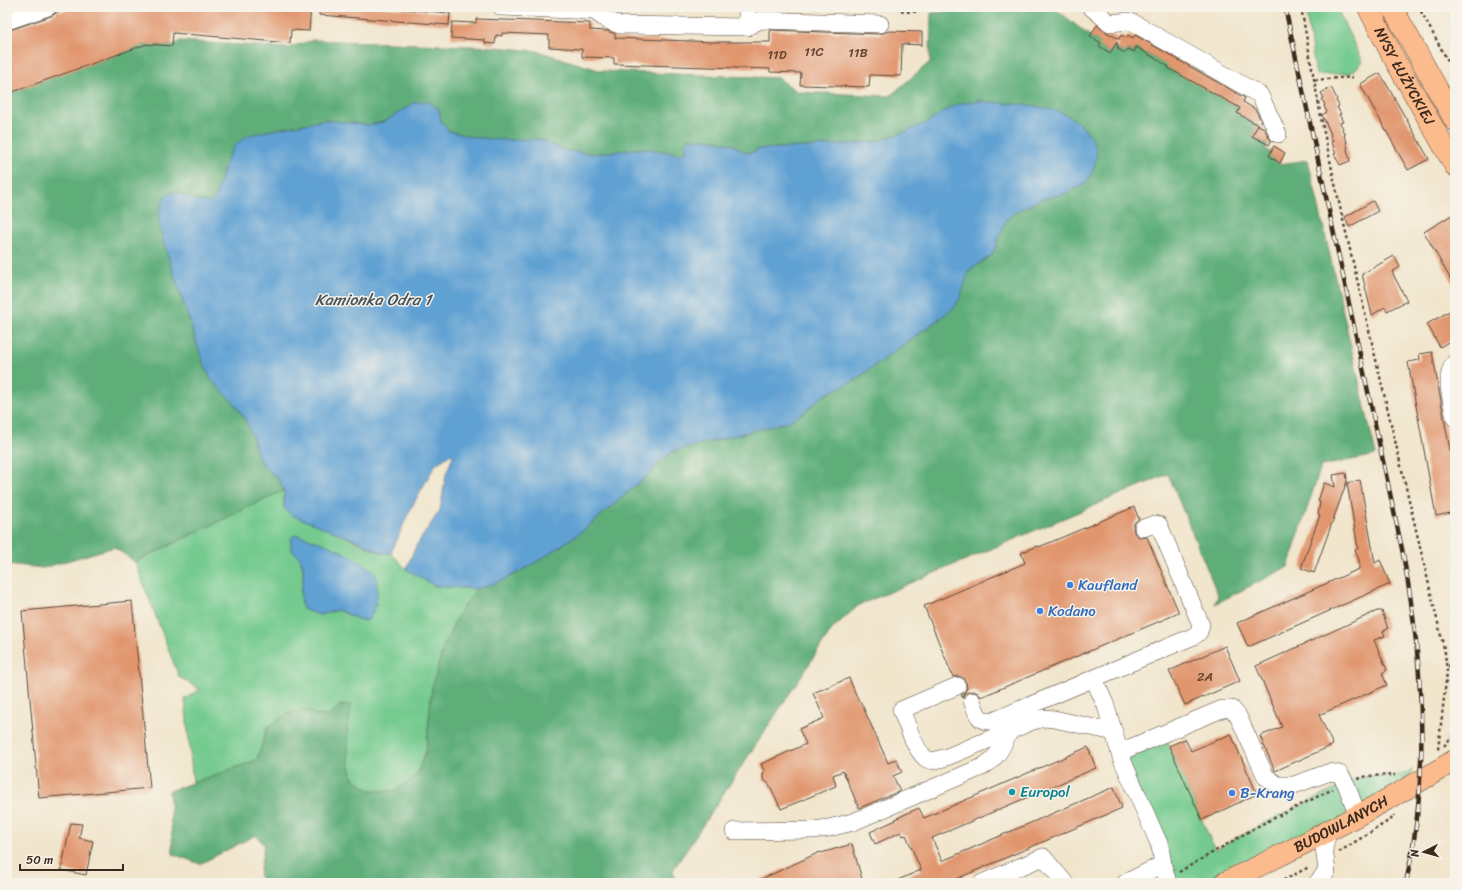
<svg xmlns="http://www.w3.org/2000/svg" width="1462" height="890" font-family="Sriracha,sans-serif">
	<style>
		.green { fill: #74ca8f; stroke: #587a56; fill-rule: evenodd }
		.forest { fill: #5fae7a; stroke: #4d6c4c }
		.water { fill: #60a1d3; stroke: #4e6678 }
		.building { fill: #e1966e }
		.lines { fill: none; stroke-linecap: round; stroke-linejoin: round }
		.minor-casing { stroke: #564638; stroke-width: 18 }
		.major-casing { stroke: #564638; stroke-width: 22 }
		.path { stroke: #564638; stroke-width: 2.5; stroke-dasharray: 3 3; stroke-linecap: butt }
		.minor { stroke: #fff; stroke-width: 17 }
		.major { stroke: #fbbb8d; stroke-width: 21 }
		.rail-casing { stroke: #3b2a1e; stroke-width: 4.5 }
		.rail { stroke: #f7f3e8; stroke-width: 3; stroke-dasharray: 9; stroke-linecap: butt }
		.shop-dot { fill: #3f7fe0; stroke: #f7f3e8; stroke-width: 1.5 }
		.culture-dot { fill: #0f9aa8; stroke: #f7f3e8; stroke-width: 1.5 }
		.labels { text-anchor: middle; stroke-width: 3; stroke-linejoin: round; paint-order: stroke }
		.number-label { font-size: 13px; fill: #644532 }
		.street-label { font-size: 15px; fill: #3b2a1e; stroke: #f7f3e8 }
		.shop-label { font-size: 15px; fill: #366cbe; stroke: #f7f3e8; text-anchor: start }
		.culture-label { font-size: 15px; fill: #0d838f; stroke: #f7f3e8; text-anchor: start }
		.water-label { font-size: 16px; font-style: italic; fill: #48545d; stroke: #f7f3e8 }
	</style>
	<rect width="100%" height="100%" fill="#f7f3e8"/>
	<filter id="ink" filterUnits="userSpaceOnUse"><feTurbulence type="fractalNoise" baseFrequency=".025" numOctaves="2"/><feDisplacementMap in="SourceGraphic" scale="8" xChannelSelector="R" yChannelSelector="G"/><feConvolveMatrix kernelMatrix="1 2 1 2 8 2 1 2 1" color-interpolation-filters="sRGB"/></filter>
	<filter id="wash" filterUnits="userSpaceOnUse"><feTurbulence type="fractalNoise" baseFrequency=".012" numOctaves="4" result="noise"/><feDisplacementMap in="SourceGraphic" scale="16" xChannelSelector="R" yChannelSelector="G"/><feGaussianBlur stdDeviation="0.9" result="paint"/><feColorMatrix in="noise" values="0 0 0 0 0 0 0 0 0 0 0 0 0 0 0 0 0 1.4 0 .05"/><feComposite in="paint" operator="in"/></filter>
	<g filter="url(#wash)">
		<rect width="100%" height="100%" fill="#f1e5cc"/>
		<g class="green">
			<path d="M1305,7h31l27,55 -12,11 -35,2z"/>
			<path d="M284,490v18l97,45h10l15,16 29,17 42,3 -18,24 -27,74 -6,65 -10,24 -21,15 -26,-1 -16,-12 -4,-16 -2,-32 4,-25 -12,1 -10,10 -14,-1 -48,13 -10,32 -64,23 -8,-84 15,-10 -21,-12 -44,-115zM298,554l51,1 26,17c1,17 4,36 -8,49l-9,-2 -20,-9 -10,3 -28,-10c3,-16 6,-35 -2,-49z"/>
			<path d="M1164,733l51,117 47,-26 90,-43 15,-5 34,-1 11,-5 -2,17 -186,96h-59l-44,-126z"/>
		</g>
		<path class="forest" d="M973,7h80l37,29 11,7 -1,3 10,7 4,-6 11,6 3,-4 6,3 2,-4 33,18v2l71,40 -3,5 21,12 -6,11 16,9 -3,4 6,3 -2,4 10,8 29,-4 68,295 -55,11 -33,101 -73,37 3,-9 -50,-121 -309,131 -26,23 -160,242 3,13h-412l-5,-6 5,-32 -8,-10 -56,29 -27,-10 -4,-63 88,-31 10,-32 19,-14 21,-5 8,6 14,1 10,-10 13,-1 -5,25 2,32 4,16 16,12 26,1 21,-15 10,-24 6,-65 11,-39 16,-35 18,-24 27,-9 36,-20 44,-30 64,-55 15,-16 11,-8 93,-24 46,-23 11,-9 31,-15 85,-61 29,-49 23,-15 14,-35 8,-7 27,-14 20,-4 -61,-92 -20,-2 -18,2 -13,5 -19,13 -22,10 -34,11 -65,5 -51,2 -4,3 -9,1c-15,-14 -36,-13 -57,-15l-2,6v8l-7,2 -35,-6 -51,6 -30,-4 -24,-11 -35,1 -33,-3 -22,-6 -8,-10 -2,-11 -24,-8 -31,20 -14,3 -45,-5 -62,12 -28,13 -8,14 -12,39 -5,5 -15,-3 -19,-8 -17,29 4,20 39,118 9,21 23,23 11,16 8,19 5,19 7,11 13,10 6,12 -149,72 -21,-15 -71,21 -36,-4v-470l135,-49 30,1 8,-5 108,7 25,-8 182,7 42,4 65,20 176,7 20,14 92,4 40,-34 1,-49 36,-3z"/>
		<g class="water">
			<path d="M980,101c36,5 87,-1 110,35 4,7 8,13 6,22 -1,9 -6,18 -10,26l-25,11 -20,4 -27,14 -8,7 -14,35 -23,15 -8,26 -6,11 -100,73 -31,15 -22,19 -15,8 -113,29 -11,8 -15,16 -64,55 -44,30 -36,20 -27,9 -42,-3 -29,-17 10,-23 24,-36 6,-36 7,-18 -2,-2 -16,11 -26,47 -18,41h-9l-24,-12 -67,-26 -7,-7v-18l-6,-12 -13,-10 -7,-11 -5,-19 -8,-19 -11,-16 -23,-23 -9,-21 -39,-118 -4,-20 1,-13 6,-13 10,-3 19,8 15,3 5,-5 12,-39 8,-14 12,-9 16,-4 62,-12 45,5 14,-3 31,-20h14l10,8 2,11 8,10 22,6 33,3 35,-1 24,11 30,4 51,-6 35,6 7,-2v-8l2,-6c21,2 41,1 58,15l8,-1 4,-3 51,-2 65,-5 34,-11 22,-10 19,-13 13,-5z"/>
			<path d="M298,535c28,8 53,19 77,37 4,16 3,36 -8,49l-9,-2 -20,-9 -19,5 -16,-6c-9,-19 13,-44 -12,-59v-10l2,-4z"/>
		</g>
		<g id="blocks">
			<g class="building">
				<path d="M58,7h1l1,5 15,-5h236l-2,24 -18,-1 -1,13 -117,-10 -1,13 -25,-2 -140,50v-63l44,-15 5,-3z"/>
				<path d="M319,7h61l70,6 -1,12 -130,-10z"/>
				<path d="M476,19l114,4v7l17,1 8,3v4l99,4h56v-12l110,4 9,-3 33,1v13l-20,-1 -1,32 -31,-1 -1,12 -69,-2 1,-12 -31,-1v-3l-156,-5v-6l-32,-1v-8l-33,-2v-12l-47,-2v3l-6,-1 -1,9 -10,-1v-3l-34,-2 1,-16 24,1z"/>
				<path d="M1097,25l7,6 15,8 2,-4 5,3 2,-3 5,3 2,-3 110,63 -2,4 12,7 6,11 -3,5 6,3 7,13 -2,4 -17,-9 6,-11 -21,-12 3,-5 -72,-40 1,-1 -11,-7 -22,-13 -2,5 -6,-3 -3,4 -7,-4 -1,-7 -7,11 -11,-7 2,-3 -11,-7z"/>
				<path d="M1380,73l49,86 -21,11 -48,-86z"/>
				<path d="M1331,87l6,12 -1,1 3,6 -2,1 4,7h-2l4,8 -3,1 3,5 -1,1 3,6 -1,1 3,6 -1,1 2,5 -1,1 3,12 -10,4 -6,-11 2,-1 -3,-5 1,-1 -3,-5 2,-1 -3,-6 1,-1 -9,-19 5,-3 -3,-6 1,-1 -3,-6 2,-1 -3,-5z"/>
				<path d="M1274,146l11,7 -5,10 -11,-7z"/>
				<path d="M1373,201l5,10 -29,16 -4,-10z"/>
				<path d="M1455,213v74l-31,-55z"/>
				<path d="M1394,256l6,11 -8,5 15,29 -20,10 -2,-4 -13,8 -10,-41z"/>
				<path d="M1455,308v13l-4,2 4,7v8l-15,9 -13,-23z"/>
				<path d="M1432,352l23,126v34l-19,4 -28,-154 12,-2 -1,-6z"/>
				<path d="M1346,473l1,8 -33,92 -13,-5 19,-53 -2,-1 2,-12 -2,-1 6,-18 11,4 -2,-12z"/>
				<path d="M1360,480l15,83 5,-3 10,24 -142,63 -11,-24 122,-54v-9l-4,-10 3,-2 -11,-65z"/>
				<path d="M1134,507l5,12 -4,3 -2,4 1,6 2,3 5,3 6,-1 32,76 -198,84 -3,-4 -5,-2 -5,1 -4,2 -1,4 -2,-3 4,-3 2,-4 -1,-6 -3,-4 -4,-2 -6,1 -29,-71 101,-43 -4,-10 17,-7 1,1z"/>
				<path d="M132,601l18,187 -111,10 -17,-187z"/>
				<path d="M1377,611h5l6,18 -5,2 2,5 -11,4 13,30 -5,3 5,12 -68,30 14,30 -58,26 -15,-35 22,-9 -26,-61z"/>
				<path d="M1225,646l15,35 -55,24 -16,-34z"/>
				<path d="M849,678l10,24 1,-1 3,6 25,56 8,-4 6,13 -9,4 7,15 -41,17 -16,-37 -10,4 3,11 -55,23 -12,-25 -6,-5v-4l1,-4 -3,-7 45,-20 -7,-15 25,-11 -11,-25z"/>
				<path d="M1231,734l26,60 -55,26 -33,-74 16,-7 6,12z"/>
				<path d="M1088,747l8,21 -164,70 10,23 172,-74 8,21 -175,75h-56l30,-13 -15,-35 -3,1 -2,-4 -26,12 -5,-12 26,-12 -1,-1 24,-11 5,10z"/>
				<path d="M71,823l11,1 -3,14 14,3 -7,34 -25,-5z"/>
				<path d="M852,844l11,39h-110l67,-31 1,1z"/>
			</g>
		</g>
	</g>
	<g filter="url(#ink)">
		<use href="#blocks" fill-opacity="0" stroke="#564638" stroke-width="1"/>
		<g class="lines">
			<g class="minor-casing">
				<g id="minor">
					<path d="M501,7l93,4v-4"/>
					<path d="M1091,7l19,16 20,-2 130,74 18,39"/>
					<path d="M594,11l13,9 13,5 127,2v-20"/>
					<path d="M7,21l41,-14"/>
					<path d="M747,27l13,-7 120,4"/>
					<path d="M1455,362c-12,14 -3,39 0,56"/>
					<path d="M1094,679l12,27 15,51 39,89 3,18 5,19"/>
					<path d="M957,686l-56,24c5,11 16,47 28,50 5,2 13,-2 18,-3l86,-36 11,-3 10,1 60,13"/>
					<path d="M972,701c5,12 6,22 21,20l201,-85 5,-4 2,-7 -42,-100 -4,-1 -12,4"/>
					<path d="M1120,752l102,-43h10l6,7 28,61 12,8h16l36,-13 10,2 6,10 12,32"/>
					<path d="M734,831l78,-1 17,-2 24,-6 129,-55c17,-10 19,-19 28,-36"/>
					<path d="M982,883l61,-26 22,26"/>
					<path d="M1125,883l38,-19"/>
					<path d="M1317,883l10,-12 -3,-23 4,-15"/>
				</g>
			</g>
			<g class="major-casing">
				<g id="major">
					<path id="s1" d="M1368,7l23,46 64,113"/>
					<path d="M1392,7l63,114"/>
					<path id="s2" d="M1224,883c79,-38 156,-77 231,-123"/>
				</g>
			</g>
			<g class="path">
				<path d="M896,7c7,7 25,6 32,0"/>
				<path d="M1301,7l21,116 18,84 105,446 2,19 -9,78"/>
				<path d="M1421,7l-2,1 36,66"/>
				<path d="M1315,80l38,-3"/>
				<path d="M1448,666h7"/>
				<path d="M1444,746l11,-13"/>
				<path d="M1358,779l9,-3 28,-1"/>
				<path d="M1339,852l54,-34 1,-3"/>
				<path d="M1179,872l83,-48 71,-35"/>
				<path d="M1278,883l31,-16"/>
			</g>
			<use href="#minor" class="minor"/>
			<use href="#major" class="major"/>
			<g class="rail-casing">
				<path id="rail" d="M1285,7l117,542c21,109 29,224 4,334"/>
			</g>
			<use href="#rail" class="rail"/>
		</g>
	</g>
	<g class="shop-dot">
		<circle cx="1070" cy="585" r="4"/>
		<circle cx="1040" cy="611" r="4"/>
		<circle cx="1232" cy="793" r="4"/>
	</g>
	<circle class="culture-dot" cx="1012" cy="792" r="4"/>
	<g class="labels">
		<g class="number-label">
			<text x="814" y="56">11C</text>
			<text x="858" y="57">11B</text>
			<text x="777" y="59">11D</text>
			<text x="1205" y="681">2A</text>
		</g>
		<g class="street-label">
			<text dy="5" stroke="none"><textPath href="#s1" startOffset="78">NYSY ŁUŻYCKIEJ</textPath></text>
			<text dy="5" stroke="none"><textPath href="#s2" startOffset="131">BUDOWLANYCH</textPath></text>
		</g>
		<g class="shop-label">
			<text x="1078" y="590">Kaufland</text>
			<text x="1048" y="616">Kodano</text>
			<text x="1240" y="798">B-Krang</text>
		</g>
		<g class="culture-label">
			<text x="1020" y="797">Europol</text>
		</g>
		<g class="water-label">
			<text x="373" y="305">Kamionka Odra 1</text>
		</g>
	</g>
	<rect width="1462" height="890" fill="none" stroke="#f7f3e8" stroke-width="24"/>
	<g transform="translate(1424 852) rotate(264)" stroke="#f7f3e8" stroke-width="3" paint-order="stroke">
	<path d="M0-3L7 15L0 10L-7 15Z" fill="#3b2a1e"/>
	<text y="-6" font-size="11" font-weight="bold" text-anchor="middle" fill="#3b2a1e">N</text>
	</g>
	<path d="M20 864v6h103v-6" fill="none" stroke="#3b2a1e" stroke-width="2"/>
	<text x="26" y="864" font-size="12" fill="#3b2a1e" stroke="#f7f3e8" stroke-width="3" paint-order="stroke">50 m</text>
</svg>
